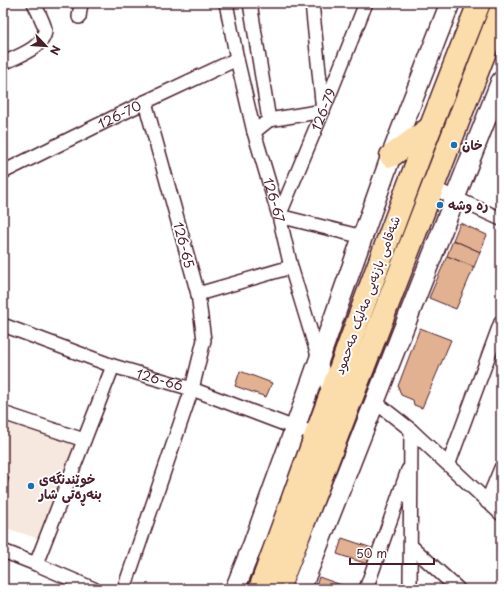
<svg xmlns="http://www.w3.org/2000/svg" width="504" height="592" font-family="'Playpen Sans','Playpen Sans Arabic',sans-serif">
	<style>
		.built { fill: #f6e8de }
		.building { fill: #e1b192; stroke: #4a1f2b }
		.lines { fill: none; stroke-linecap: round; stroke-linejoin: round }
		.street-casing { stroke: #4a1f2b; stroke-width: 16 }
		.secondary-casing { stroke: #4a1f2b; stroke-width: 22 }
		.highway-casing { stroke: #4a1f2b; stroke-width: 25 }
		.street { stroke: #fff; stroke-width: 13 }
		.secondary { stroke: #fff; stroke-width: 19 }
		.highway { stroke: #fbddab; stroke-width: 22 }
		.poi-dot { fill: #1f6fb2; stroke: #fff; stroke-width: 1.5 }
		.labels { text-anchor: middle; stroke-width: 4; stroke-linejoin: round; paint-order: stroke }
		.street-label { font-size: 13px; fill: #4a1f2b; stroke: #fff }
		.poi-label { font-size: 13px; font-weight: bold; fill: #4a1f2b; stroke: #fff; text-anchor: start }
	</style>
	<rect width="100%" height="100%" fill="#fff"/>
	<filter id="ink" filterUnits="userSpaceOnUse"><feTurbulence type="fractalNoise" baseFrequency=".025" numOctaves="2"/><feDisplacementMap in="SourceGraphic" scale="8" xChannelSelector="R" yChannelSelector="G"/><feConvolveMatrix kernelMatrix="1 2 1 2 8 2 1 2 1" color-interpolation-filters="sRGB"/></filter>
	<g filter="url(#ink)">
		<path class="built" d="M3,420l71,24 -35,95 -36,-12z"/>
		<g class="building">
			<path d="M460,223l27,12 -7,17 -27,-12z"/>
			<path d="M453,240l27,12 -6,15 -27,-11z"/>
			<path d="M447,256l27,11 -18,42 -27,-11z"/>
			<path d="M420,328l31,12 -29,68 -8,-3 -1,-5 -12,-5 -3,-9z"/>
			<path d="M240,371l32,12 -6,14 -31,-11z"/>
			<path d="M3,476l6,2 -6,18z"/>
			<path d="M342,538l30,10 -5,16 -30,-10z"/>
			<path d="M319,577l28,10 -1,2h-31z"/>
		</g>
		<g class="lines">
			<g class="street-casing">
				<g id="street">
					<path id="s1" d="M226,3l11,56 17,73 25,84 12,51 39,128"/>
					<path d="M250,3l19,117"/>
					<path d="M79,17l2,-14"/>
					<path d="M3,63c13,-6 43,-16 42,-34 -1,-6 -8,-19 -11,-26"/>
					<path d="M254,132l15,-12 54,-9 -11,-108"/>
					<path id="s2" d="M3,172l142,-70 92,-43"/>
					<path d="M433,188l68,31"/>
					<path id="s3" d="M363,237l-84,-21 44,-105 43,-108"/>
					<path d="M198,294l93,-27"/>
					<path id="s4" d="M3,325l110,41 79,23 103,39 22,5"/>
					<path d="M374,401l37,29 90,84"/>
					<path d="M3,413l81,27"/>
					<path d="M449,463l52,-141"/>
					<path d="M487,502l14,-34"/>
					<path d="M411,546l47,43"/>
					<path d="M3,551l33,13 58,25"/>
					<path d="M36,564l77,-198"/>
					<path d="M124,589l68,-200 12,-49 -6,-46 -53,-192"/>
					<path d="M366,589l42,-119"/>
					<path d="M410,589l1,-159"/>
				</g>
			</g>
			<g class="secondary-casing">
				<g id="secondary">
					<path d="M235,589l18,-45 42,-116 96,-272 59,-153"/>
					<path d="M301,589l200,-508"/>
				</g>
			</g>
			<g class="highway-casing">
				<g id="highway">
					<path d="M391,156l39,-28"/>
					<path d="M260,589c71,-196 142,-392 219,-586"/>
					<path d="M278,589l223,-579"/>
				</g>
			</g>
			<use href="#street" class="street"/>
			<use href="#secondary" class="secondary"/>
			<use href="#highway" class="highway"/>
		</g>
	</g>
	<g class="poi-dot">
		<circle cx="454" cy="145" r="4"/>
		<circle cx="440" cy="205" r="4"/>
		<circle cx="31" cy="486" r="4"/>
	</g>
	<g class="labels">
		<g class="street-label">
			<text dy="5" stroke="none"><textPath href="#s3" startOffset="202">126-79</textPath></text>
			<text dy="5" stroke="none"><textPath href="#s2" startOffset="130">126-70</textPath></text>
			<text dy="5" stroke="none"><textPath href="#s1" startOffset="203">126-67</textPath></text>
			<text transform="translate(184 245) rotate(75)" y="5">126-65</text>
			<text transform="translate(367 295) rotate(-70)" y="5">شەقامی بازنەیی مەلیک مەحمود</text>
			<text dy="5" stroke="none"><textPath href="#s4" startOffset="166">126-66</textPath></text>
		</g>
		<g class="poi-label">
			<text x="462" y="150">خان</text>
			<text x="448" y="210">ره وشه</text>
			<text x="39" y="484">خوێندنگەی<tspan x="39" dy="15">بنەڕەتی شار</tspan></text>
		</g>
	</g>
	<rect width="504" height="592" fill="none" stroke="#fff" stroke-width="16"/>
	<rect x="8" y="8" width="488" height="576" fill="none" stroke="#4a1f2b" stroke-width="1.5" filter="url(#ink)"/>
	<g transform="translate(46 46) rotate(115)" stroke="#ffffff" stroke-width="3" paint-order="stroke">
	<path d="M0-3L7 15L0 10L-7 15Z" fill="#4a1f2b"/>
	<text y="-6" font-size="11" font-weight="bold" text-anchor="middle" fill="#4a1f2b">N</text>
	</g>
	<path d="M350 558v6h84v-6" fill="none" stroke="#4a1f2b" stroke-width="2"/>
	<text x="356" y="558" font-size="12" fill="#4a1f2b" stroke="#ffffff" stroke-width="3" paint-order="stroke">50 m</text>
</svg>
